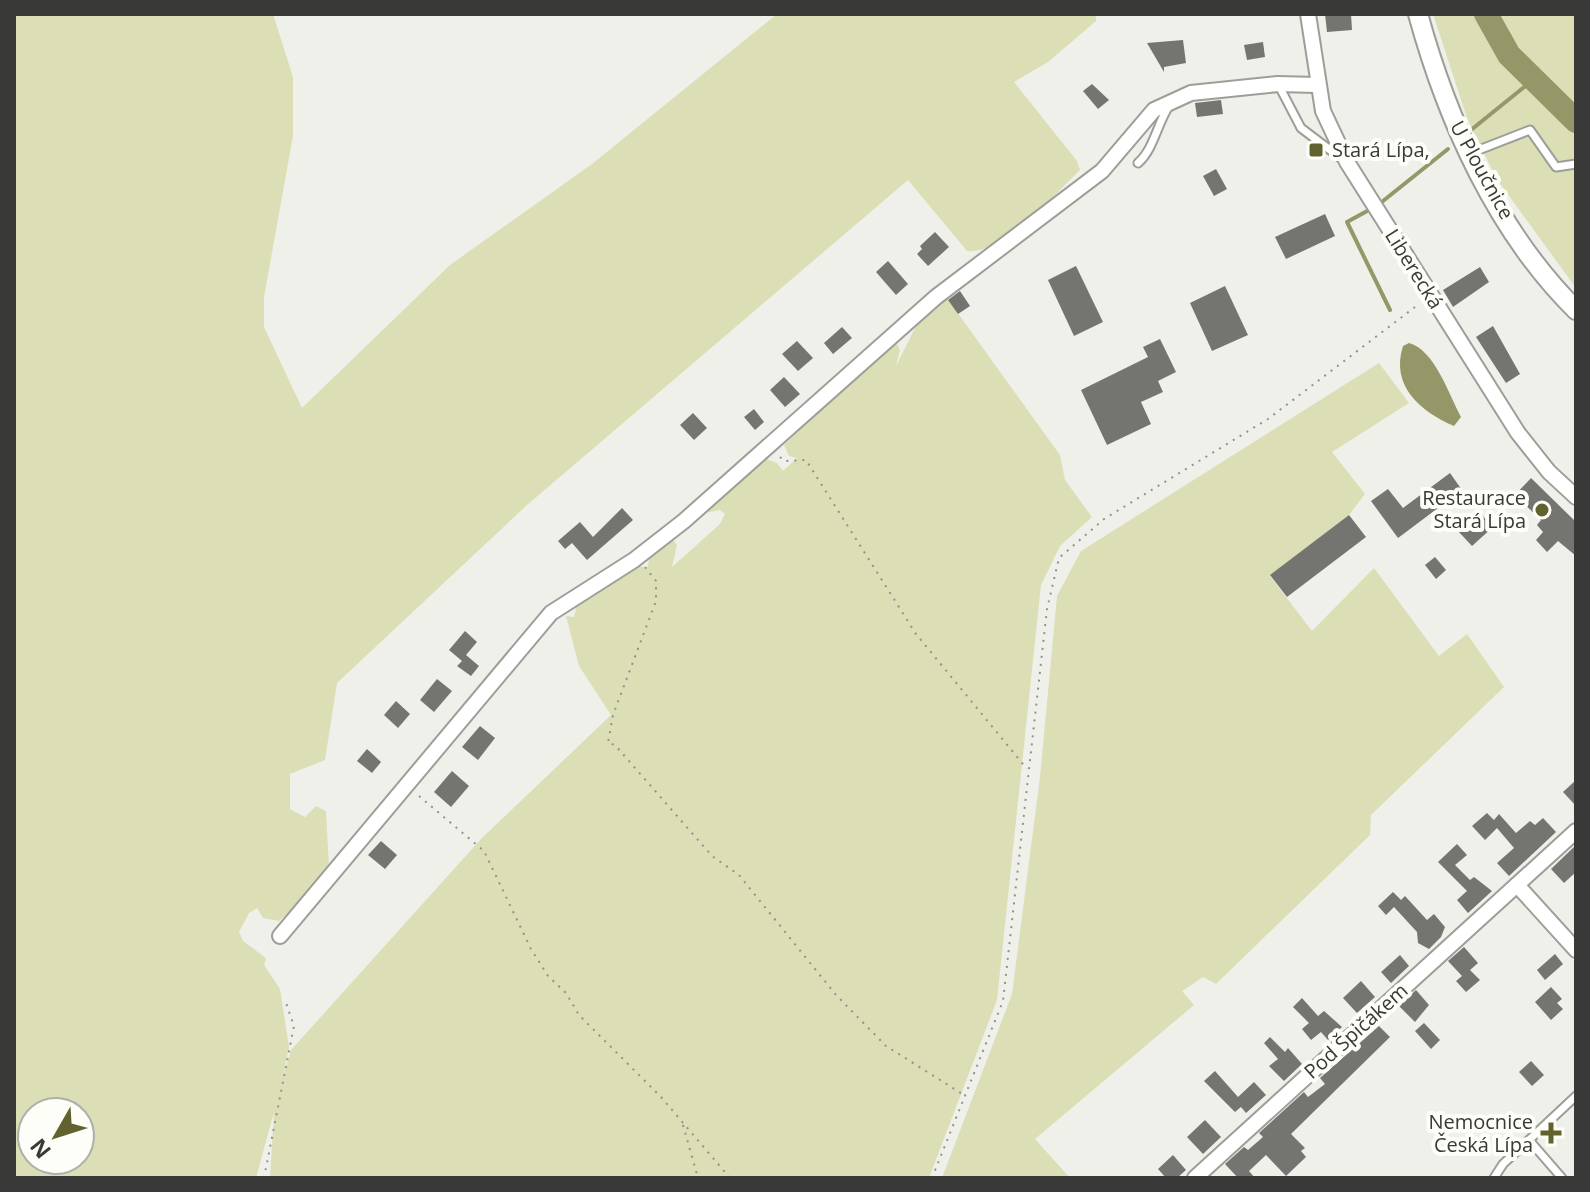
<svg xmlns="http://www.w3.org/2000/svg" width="1590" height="1192" font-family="'Open Sans',sans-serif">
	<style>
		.green { fill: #dcdeb6; fill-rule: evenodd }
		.water { fill: #969769 }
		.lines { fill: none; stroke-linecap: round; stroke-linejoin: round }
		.stream { stroke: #969769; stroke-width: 4 }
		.river { stroke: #969769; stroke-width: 24 }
		.building { fill: #747570 }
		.service-casing { stroke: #9e9e99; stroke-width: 11 }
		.minor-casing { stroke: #9e9e99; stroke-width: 18 }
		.secondary-casing { stroke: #9e9e99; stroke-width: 22 }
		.path { stroke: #91918e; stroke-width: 2; stroke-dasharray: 2 6; stroke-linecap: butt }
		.service { stroke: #fff; stroke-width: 7 }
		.minor { stroke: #fff; stroke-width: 14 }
		.secondary { stroke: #fff; stroke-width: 18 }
		.poi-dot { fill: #62622f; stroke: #fdfef8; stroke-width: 3 }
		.labels { text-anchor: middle; stroke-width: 8; stroke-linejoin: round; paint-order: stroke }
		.poi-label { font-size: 20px; fill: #393937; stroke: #fdfef8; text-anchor: end }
		.street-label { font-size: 20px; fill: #393937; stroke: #fdfef8 }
	</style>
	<rect width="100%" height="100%" fill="#f0f0eb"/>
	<g class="green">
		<path d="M14,14h259l20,63v59l-29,161v30l38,81 148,-143 142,-101 185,-150h319v7l-48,41 -34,20 63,79 3,9c-24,23 -78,85 -113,81l-59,-71 -381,325 -190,178 -12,77 -35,14v35l15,8 11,-11 10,5 3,56 -29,35 -21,19 -16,-3 -6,-10 -8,5 -10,19 4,9 23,17 -2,7 16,24 9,58 -6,30 8,-27 190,-211 130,-124 -32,-49 -13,-50 8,1 2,-8 -4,-5 63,-39 12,3 5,-19 18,-13 7,9 -5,22 48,-43 5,-10 -5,-4 -15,3 61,-54 11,4 6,8 14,-13 -8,-2 -5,-11 102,-96 11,-5 3,6 -4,16 23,-46 25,-26 116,161 5,25 27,37 -32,29 -19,39 -44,415 -68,178h-659l4,-66 -18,66h-242zM32,1112h48v48h-48z"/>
		<path d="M1433,14h143v274l-80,-110 -29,-60z"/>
		<path d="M1379,363l30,40 -77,49 33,42 -16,21 -79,61 42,55 62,-63 65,88 28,-22 37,53 -133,128 -1,20 -154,149 -13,-7 -21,14 12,14 -159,134 35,39h-128l70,-184 28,-217 17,-181 24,-45z"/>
	</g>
	<path class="water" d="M1409,343c26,7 40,52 52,74l-7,9c-33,-14 -64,-40 -51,-80z"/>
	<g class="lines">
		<g class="stream">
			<path d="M1471,130l63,-51"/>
			<path d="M1383,201l65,-52"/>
			<path d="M1369,210l-22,12 43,88"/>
		</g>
		<path class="river" d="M1486,14l23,41 67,66"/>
	</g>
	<g class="building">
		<path d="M1325,14h26l1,16 -25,2z"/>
		<path d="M1183,40l3,23 -22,4v5l-17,-29z"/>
		<path d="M1263,42l2,15 -18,3 -3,-15z"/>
		<path d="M1092,84l17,16 -11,9 -15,-18z"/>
		<path d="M1221,100l2,14 -26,3 -2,-14z"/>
		<path d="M1216,169l11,20 -13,7 -11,-20z"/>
		<path d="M1325,214l10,22 -49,23 -11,-22z"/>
		<path d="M935,232l14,15 -21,19 -11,-12 5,-5 -2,-3z"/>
		<path d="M888,261l20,23 -12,11 -20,-23z"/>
		<path d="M1076,266l27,56 -29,14 -26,-56z"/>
		<path d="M1480,267l9,15 -36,25 -10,-17z"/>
		<path d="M1225,286l23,49 -36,16 -22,-48z"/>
		<path d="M960,291l10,15 -12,8 -10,-14z"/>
		<path d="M1493,326l27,48 -14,9 -30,-46z"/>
		<path d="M842,327l10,11 -19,16 -9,-11z"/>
		<path d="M1160,339l16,33 -18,9 5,11 -22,10 10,22 -44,21 -26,-55 67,-33 -5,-10z"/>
		<path d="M797,341l16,17 -15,13 -16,-17z"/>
		<path d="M784,377l16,17 -15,13 -15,-17z"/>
		<path d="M754,409l10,13 -9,8 -11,-13z"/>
		<path d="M693,413l14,15 -13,12 -14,-15z"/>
		<path d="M1450,473l12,17 -64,48 -27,-37 17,-12 15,19z"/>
		<path d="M1531,478l45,44v34l-18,-15 -11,11 -11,-12 7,-8 -6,-7 4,-5 -26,-25z"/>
		<path d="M622,508l11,12 -46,40 -15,-17 -7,6 -7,-8 22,-19 13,15z"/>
		<path d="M1479,512l14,15 -21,19 -14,-15z"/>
		<path d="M1349,515l17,22 -79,60 -17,-22z"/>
		<path d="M1435,557l11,13 -10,9 -11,-14z"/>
		<path d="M465,631l12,11 -11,13 13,11 -8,10 -14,-10 5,-5 -13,-11z"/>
		<path d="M437,679l15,12 -18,21 -14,-12z"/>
		<path d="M396,701l14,13 -12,14 -14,-13z"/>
		<path d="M480,726l15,12 -17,22 -16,-13z"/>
		<path d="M367,749l14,13 -9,11 -15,-12z"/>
		<path d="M452,771l17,15 -18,21 -17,-15z"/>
		<path d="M1576,780v26l-13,-14z"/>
		<path d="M1487,813l7,7 5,-6 17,19 14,-12 5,4 8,-7 13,14 -47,44 -12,-13 17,-15 -17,-20 -12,12 -13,-14z"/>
		<path d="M381,841l16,14 -12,14 -17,-14z"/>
		<path d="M1457,844l10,11 -12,10 15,15 4,-3 18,14 -24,22 -11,-13 10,-9 -29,-29z"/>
		<path d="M1576,845v27l-12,11 -13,-14z"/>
		<path d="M1393,892l8,8 4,-4 22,24 7,-6 11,13 -4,10 -12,12 -11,-6 -1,-11 -23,-25 -8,8 -8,-9z"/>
		<path d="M1464,947l14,16 -8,7 10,10 -14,12 -10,-11 6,-5 -14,-15z"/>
		<path d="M1555,954l8,10 -18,16 -8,-10z"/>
		<path d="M1400,955l9,11 -18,17 -10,-11z"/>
		<path d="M1361,981l14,16 -18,16 -14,-15z"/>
		<path d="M1551,987l11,12 -5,4 6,6 -12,11 -16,-18z"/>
		<path d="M1416,990l13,15 -14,17 -16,-16z"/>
		<path d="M1302,998l16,18 6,-5 18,16 -14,13 -7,-8 -10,8 -9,-11 7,-6 -16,-16z"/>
		<path d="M1424,1023l16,17 -9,9 -16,-18z"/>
		<path d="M1379,1026l11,11 -99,97 14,14 -4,3 5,6 -20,19 -20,-21 -17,16 6,7h-17l-13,-14 19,-17 4,3 15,-13 -4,-4 45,-41 4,5 17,-13 -5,-6z"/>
		<path d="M1270,1037l15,15 3,-4 14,16 -18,17 -15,-15 9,-7 -14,-16z"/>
		<path d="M1531,1061l13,14 -12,11 -13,-14z"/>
		<path d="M1215,1071l23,26 16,-15 12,13 -20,18 -5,-6 -6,5 -31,-31z"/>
		<path d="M1205,1120l16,17 -18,17 -16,-17z"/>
		<path d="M1173,1155l13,15 -9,8h-11l-8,-9z"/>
	</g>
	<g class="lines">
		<g class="service-casing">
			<g id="service">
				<path d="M1278,84l23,44 41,31"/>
				<path d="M1471,153l59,-23 26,37 20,-3"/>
				<path d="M1138,163c16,-14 19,-39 31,-57"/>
				<path d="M1494,1178l9,-14 26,-24"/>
				<path d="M1562,1178l-33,-38 47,-44"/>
			</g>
		</g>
		<g class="minor-casing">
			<g id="minor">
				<path d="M1308,14l15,97 24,51 171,271 31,39 27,25"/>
				<path d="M1517,885l59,65"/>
				<path d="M280,936l271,-323 83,-53 50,-39 252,-224 166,-126 52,-61 37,-17 87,-9 38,1"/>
				<path d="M1195,1178l381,-347"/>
			</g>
		</g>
		<g class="secondary-casing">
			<path id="secondary" d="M1418,14c29,106 79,218 158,296"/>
		</g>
		<g class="path">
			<path d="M780,457l4,4 22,-1 110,174 111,135"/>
			<path d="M645,567l11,14v20l-43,114 -5,28 7,2 97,111 27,19 97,120 50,51 78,49"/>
			<path d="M419,796l65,55 47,98 17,27 18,17 13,22 82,82 69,81"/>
			<path d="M683,1125l15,53"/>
			<path d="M264,1178l30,-152 -9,-26"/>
			<path d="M932,1178l71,-177 44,-392 12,-51 45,-39 164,-100 151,-115"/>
		</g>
		<use href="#service" class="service"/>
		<use href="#minor" class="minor"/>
		<use href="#secondary" class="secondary"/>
	</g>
	<g class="poi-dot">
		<rect x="1308" y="142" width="16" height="16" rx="4"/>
		<circle cx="1542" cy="510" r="8"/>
		<path d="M1547 1121h8v8h8v8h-8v8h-8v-8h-8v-8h8z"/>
	</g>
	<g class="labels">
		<g class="poi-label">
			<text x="1332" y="157" text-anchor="start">Stará Lípa,</text>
			<text x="1526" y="505">Restaurace<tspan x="1526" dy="23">Stará Lípa</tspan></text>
			<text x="1533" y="1129">Nemocnice<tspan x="1533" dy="23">Česká Lípa</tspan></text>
		</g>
		<g class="street-label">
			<text transform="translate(1482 170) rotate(61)" y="7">U Ploučnice</text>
			<text transform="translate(1414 269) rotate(58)" y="7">Liberecká</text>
			<text transform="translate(1356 1031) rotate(-42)" y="7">Pod Špičákem</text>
		</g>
	</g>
	<rect width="1590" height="1192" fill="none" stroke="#393937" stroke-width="32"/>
	<g transform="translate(56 1136) rotate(231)"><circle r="38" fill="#fdfef8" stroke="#afafab" stroke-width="2"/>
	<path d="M0-6L14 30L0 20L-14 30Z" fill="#62622f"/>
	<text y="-12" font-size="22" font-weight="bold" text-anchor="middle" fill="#393937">N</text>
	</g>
</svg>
